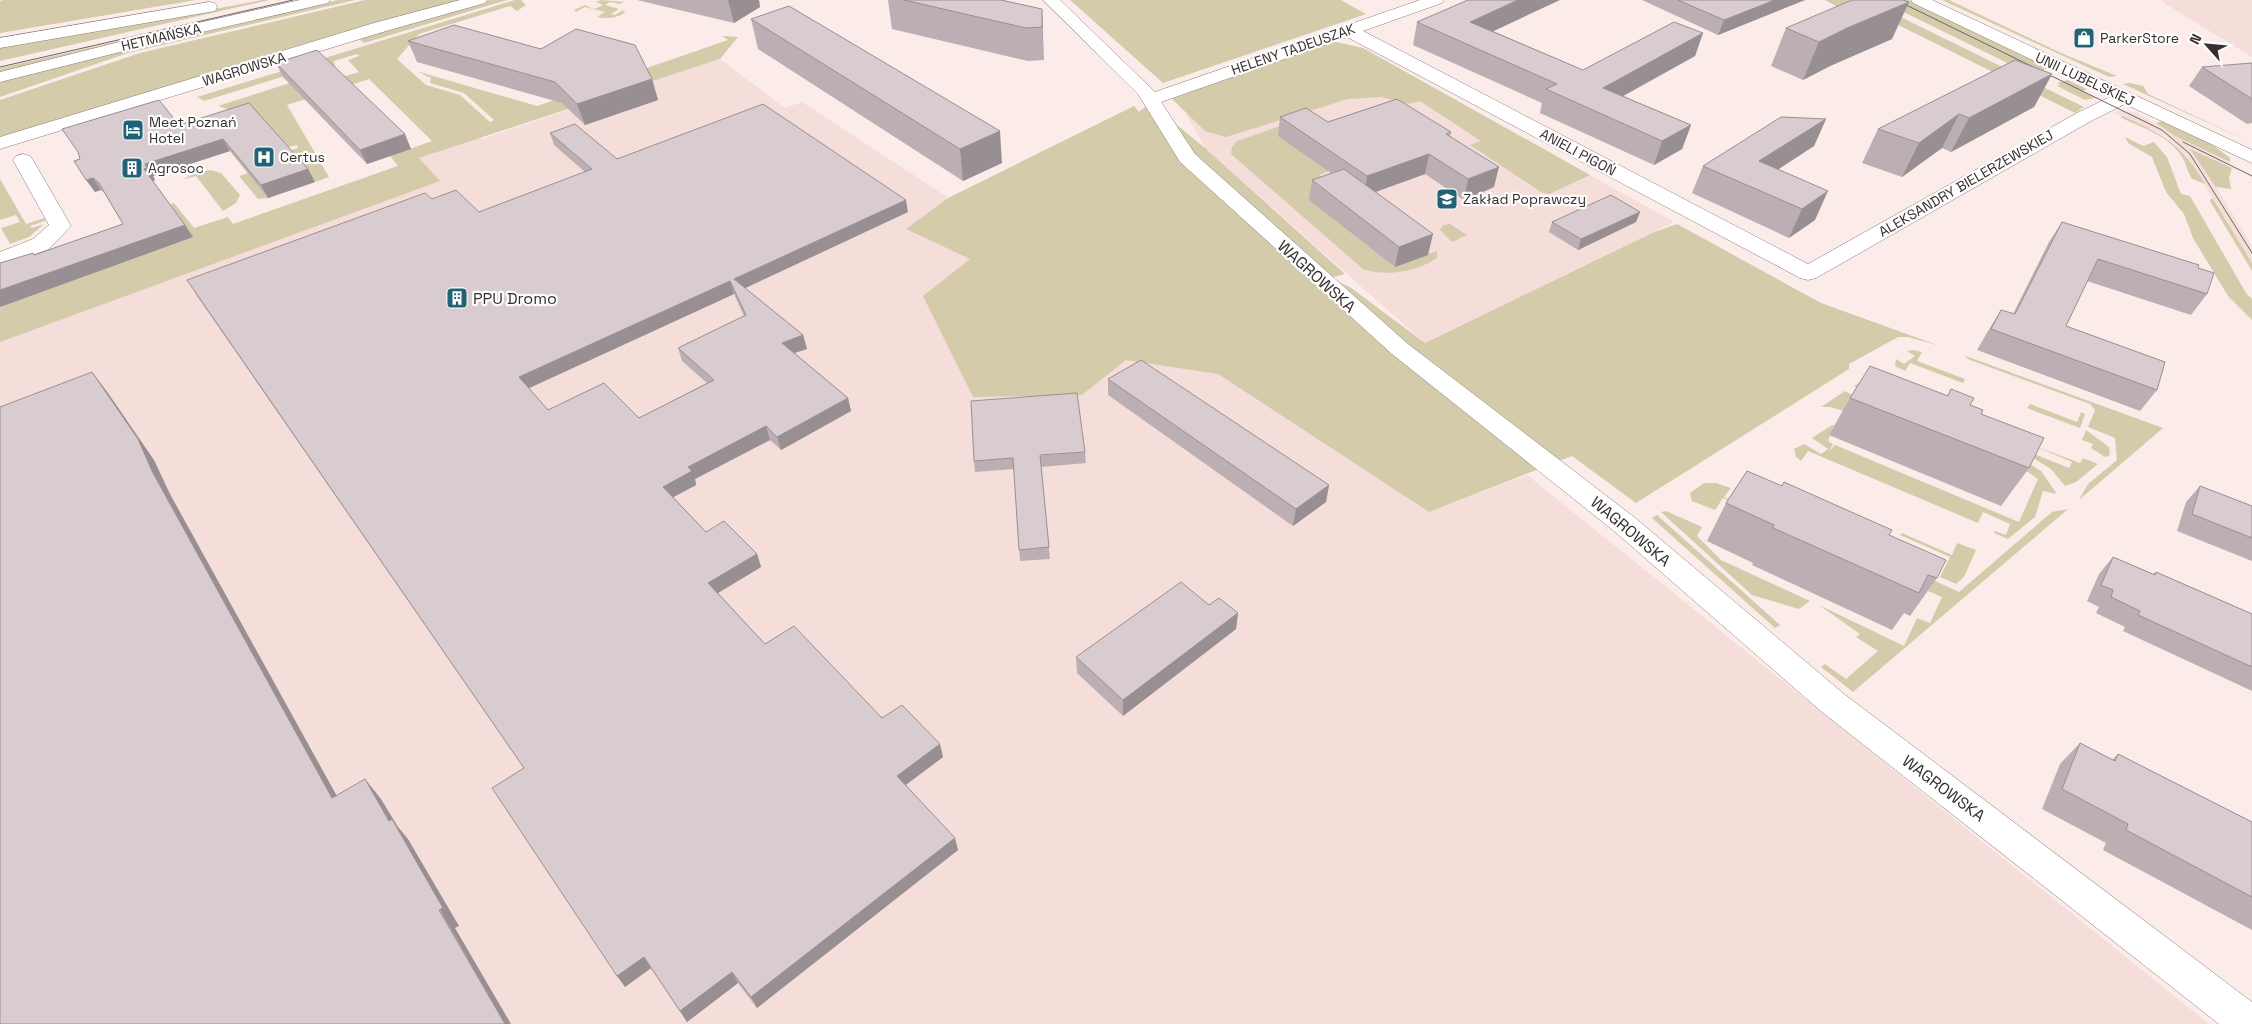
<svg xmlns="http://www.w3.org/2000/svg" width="2252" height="1024" font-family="'Space Grotesk',sans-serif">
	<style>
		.built { fill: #f5ddda }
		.green { fill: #d4cbab }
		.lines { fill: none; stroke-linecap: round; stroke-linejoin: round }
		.street-casing { stroke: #897c7a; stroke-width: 1 }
		.secondary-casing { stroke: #897c7a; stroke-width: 1 }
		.street { fill: #fff; fill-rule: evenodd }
		.secondary { fill: #fff; fill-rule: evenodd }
		.tram { stroke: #6d6664; stroke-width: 1 }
		.wall { fill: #bbafb3; fill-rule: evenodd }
		.shaded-wall { fill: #988f92 }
		.building { fill: #d9ccd0; stroke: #988f92; fill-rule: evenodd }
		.labels { text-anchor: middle; stroke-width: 4.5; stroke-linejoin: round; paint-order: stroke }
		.far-street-label { font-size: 14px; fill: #35302f; stroke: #fdfdfd }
		.far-poi-label { font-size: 14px; fill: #35302f; stroke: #fdfdfd; text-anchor: start }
		.street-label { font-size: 16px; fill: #35302f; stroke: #fdfdfd }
		.poi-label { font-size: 16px; fill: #35302f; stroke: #fdfdfd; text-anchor: start }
	</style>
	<rect width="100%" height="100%" fill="#fbecea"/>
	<g class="built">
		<path d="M2161,0h91v57l-88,-54z"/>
		<path d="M1363,48l311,174 -249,121 -220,-195 -29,-53z"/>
		<path d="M720,59l65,49 17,-6 627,410 98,-37 682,549h-2209v-685l335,-151 144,-51 3,2z"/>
		<path d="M2123,111l14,2 38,23 57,27 -6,2 -35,-16 13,18 48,79v17l-65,-107 -21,-20 -53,-24z"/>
	</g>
	<g class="green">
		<path d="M3,0h193l-196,33v-32z"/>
		<path d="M262,0h7l-269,61v-14l109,-18z"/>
		<path d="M300,0l-300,73v-5z"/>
		<path d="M338,0h17l-227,53 -128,44v-15l217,-55z"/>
		<path d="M365,0h102l-467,139v-39l140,-47z"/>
		<path d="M490,0h17l-143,43 -4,-3 1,-2 68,-22z"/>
		<path d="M515,0h6l5,5 -9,6 -7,-5 -91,28 -22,25 29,26 34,10 30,27 4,-2 -30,-27 -34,-10 1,-5 -15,-7 121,35 191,-66 -6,-4 16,1 -18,22 -301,99 21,23 -440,161v-34l3,-3 166,-100 5,-2 20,25 34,-11 5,7 165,-58 -8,-10 42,-15 -63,-62 -40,13 3,-12 27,-8 -11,-12 11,-4 -2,-2 -23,7 2,8 -12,24 -37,12 42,72 -14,5 -27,-31 10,-3 -1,-3 -12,3 -39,-33 -28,-9 112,-36 -6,-6 -120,37 -7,-4z"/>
		<path d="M601,0l23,2 -4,2 -10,-2 -5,3 14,4 -8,5 4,1 8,-5 2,3c-9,5 -18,6 -28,4l8,-5 -20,-5 -9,5 -2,-2 11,-5 9,4 9,-4 -7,-3z"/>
		<path d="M1070,0h271l25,14 -203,69z"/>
		<path d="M1825,0h41l218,107 -9,6 -225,-112 -12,6z"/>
		<path d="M1879,0h29l144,69h-7l-13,6z"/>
		<path d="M1942,0h7l112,53 56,23 -8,1z"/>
		<path d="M1332,41l31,7 227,127 -41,19 -8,-2 -71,-47 11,-4 -61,-40 -12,3 -27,-7 -33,2 -122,38 -21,-6 -35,-34z"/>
		<path d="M2068,80l19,9 -5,2 13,7 -10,2 -28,-14 3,-1 -3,-2z"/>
		<path d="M2130,83l13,3 5,8 104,49 -129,-59z"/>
		<path d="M1150,103l55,45 140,126 -16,4 21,9 75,56 227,-110 25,-9 144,79 119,43 -32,-9h-10l-49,27v5l-213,134 -64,-47 -143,56 -211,-138 -92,-14 -44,35 -109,2 -50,-101 47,-37 -64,-30 42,-31 186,-92 5,6z"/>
		<path d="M2123,116c42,20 57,26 82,68l-13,-5c-5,-8 -6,-18 -12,-25 -13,-19 -40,-27 -60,-37z"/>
		<path d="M1295,121l43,46 -19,8 11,7 65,85 42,-16v7c-21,14 -49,19 -74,11l-132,-115 1,-7 5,-6z"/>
		<path d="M2163,121l47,22 20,15v4l-55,-26 -19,-13z"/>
		<path d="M2125,137l18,9 11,-4 13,15 14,37 9,2 56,97 6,6v21l-24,-24 -35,-58 -9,-24 -18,-22 -14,-35 -24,-14z"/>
		<path d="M2190,149l42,19 -3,10 2,11 -15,-2z"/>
		<path d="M211,170l10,3 19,22 -4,8 -13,8 -27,-35 -14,4 13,-7z"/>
		<path d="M248,173l20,25 -10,1 -19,-23z"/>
		<path d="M0,179l26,45 19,-6v3l-15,5 2,2 12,-4 -15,13 -19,7 -9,-16 19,-6 -4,-7 -16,5z"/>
		<path d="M2211,199h2l39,64v8l-42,-70z"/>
		<path d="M1450,224l17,11 -15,7 -12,-12 3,-5z"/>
		<path d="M1913,350l9,2 -5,9 48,18 -2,4 -53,-20 -5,8 -10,-5 1,-7 8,5 11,-8 -8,-5z"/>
		<path d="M1963,355l200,73 -84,72 9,-16 29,-24 -2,-22 -27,-11 7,-17 -5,-6 -120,-44z"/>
		<path d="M1859,383l36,23 -51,5 -14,-4h-9l24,-16 18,10 10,-5 -19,-10z"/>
		<path d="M2030,404l47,18 4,-10 4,2 -5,14 -53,-20z"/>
		<path d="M1832,425h2l-6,16 5,3 -4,7 6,-6 184,77 19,-43 -25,-17 -18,-20 46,29 16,23 -14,-3 -8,26 -27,22 -14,-6 1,-2 11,4 4,-11 -27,-12 -5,11 -170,-72 -7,10 -5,-4 -2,-8 10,-5 17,10 7,-5 -16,-11z"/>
		<path d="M2086,430l23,17 1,8 -5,2 -14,-9 2,-4 -11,-4z"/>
		<path d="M2027,443l53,20 3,-5 15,6 -22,18 -11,4 -14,-17 -21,-13 4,-2 35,14 3,-6z"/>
		<path d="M1704,483h12l15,5 -7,9 56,26 -57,-25 -8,12 -23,-9 -2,-8z"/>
		<path d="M2068,509l-215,183 -32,-25 4,-3 21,15 32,-28 -22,-14 4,-3 -41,-29 85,41 13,-28 13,5 12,-26 -14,-6 5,-11 26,12 93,-80z"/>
		<path d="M1666,511l36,16 -5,9 24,24 89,41 -11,8 -47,-14 -91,-83z"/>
		<path d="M1657,515l123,110 -5,3 -123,-110z"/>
		<path d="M1902,533l50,22 5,-12 19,7 -12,27 -8,7 -16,-7 10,-20 -50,-22z"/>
	</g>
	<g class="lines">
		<g class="street-casing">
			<g id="street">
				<path d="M460,0h27l-2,3 -99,28 -386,118v-12l374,-114z"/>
				<path d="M1043,0h17l95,92 265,-92h24l-2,3 -79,28 445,233 269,-151 33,-16 -197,-94 -2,-3h21l320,150v13l-127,-59 -34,17 -275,157 -8,2 -8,-2 -453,-241 -186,65 34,52 213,190 226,173 210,177 408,308v22h-33l-397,-312 -208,-181 -222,-177 -212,-192 -42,-68z"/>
				<path d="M23,154l7,2 3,4 38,66 -22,23 -49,18v-15l33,-13 16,-14 -36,-65 3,-4z"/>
			</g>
		</g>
		<g class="secondary-casing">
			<g id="secondary">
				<path d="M300,0h30l-2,3 -160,37 -168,42v-10l167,-42z"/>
				<path d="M209,2l6,1 2,4 -2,4 -215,37v-10z"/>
			</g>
		</g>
		<use href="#street" class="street"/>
		<use href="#secondary" class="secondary"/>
		<g class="tram">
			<path d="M1896,0l266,130 28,24 62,99"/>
			<path d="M0,67l293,-67"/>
			<path d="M2183,142l69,34"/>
		</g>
	</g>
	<g class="wall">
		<path d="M637,0h122l1,7 -26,16z"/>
		<path d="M888,0h113l41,9 2,51 -16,1 -136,-32z"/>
		<path d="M1642,0h163l-87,35z"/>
		<path d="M751,19l251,144 -39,18 -205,-132z"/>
		<path d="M1417,22l76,9 90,39 120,-37 -8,23 -72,40 68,29 -9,24 -28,16 -114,-52 2,-10 -129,-58z"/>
		<path d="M1786,28l106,11 -62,27 -27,14 -32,-14z"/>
		<path d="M408,41l133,8 111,30 6,21 -73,25 -23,-22 -145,-41z"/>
		<path d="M276,63l135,86 -44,15 -84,-87z"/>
		<path d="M2252,63v60l-5,1 -58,-38 13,-19z"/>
		<path d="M2052,74l-18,33 -83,45 -9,-4 -40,29 -40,-14 16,-34z"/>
		<path d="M1280,117l48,5 123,10 -1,4 44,51 -30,13 -39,-26 -49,18 52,63 -33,12 -86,-67 3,-20 19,-7 -53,-37z"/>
		<path d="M1826,119l-12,27 -36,23 37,51 -26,18 -97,-45 11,-27z"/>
		<path d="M179,125l129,44 7,13 -47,16 -38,-47 -77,25 2,4 -2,1 40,56 -193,70v-44l34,-8 89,-31 -18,-30 -4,-4 -6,2 -21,-31z"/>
		<path d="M550,133l67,26 291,53 -163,76 58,47 4,14 -13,4 54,45 3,13 -70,39 -11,-10 -75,39 1,6 -23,12 33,35 51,22 4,13 -43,26 47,51 178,113 -37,28 52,65 -201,158 -19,-25 -51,39 -36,-54 -26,19 -101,-219 -329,-475 237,-94 47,13 106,-40 -31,-27zM734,294l10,22 -66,32 4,13 25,22 -68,35 -91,-8 -19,-22z"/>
		<path d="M1640,212l-4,10 -58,28 -29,-18 3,-10z"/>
		<path d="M2062,222l145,72 -16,21 -104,-34 -21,45 91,64 -17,21 -163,-61 11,-19 13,-21 12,4 36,-72z"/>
		<path d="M1108,379l221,106 -3,17 -33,24 -185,-131z"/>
		<path d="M1951,389l30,25 48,54 -28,38 -172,-71 21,-37 97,-2z"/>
		<path d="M1085,452l1,11 -45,4 9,92 -30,2 -6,-92 -39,3 -1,-11z"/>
		<path d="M2200,486l52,20v55l-75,-30 9,-29z"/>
		<path d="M1726,503l163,32 48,43 -27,38 -6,-3 -12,17 -140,-65 1,-2 -46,-22z"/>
		<path d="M2113,557l40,17 3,-2 96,42v77l-129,-60 2,-4 -29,-14 3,-6 -12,-6 12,-27z"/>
		<path d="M1209,605l29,8 -2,16 -113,87 -46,-43 -1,-16z"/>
		<path d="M2080,743l32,17 6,-6 134,68v108l-149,-80 3,-7 -64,-34 18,-45z"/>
	</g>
	<g class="shaded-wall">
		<path d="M728,0h31l1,7 -26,16z"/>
		<path d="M1518,0h42l-94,44 4,-22z"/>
		<path d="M1775,0h30l-87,35 6,-15z"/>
		<path d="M1909,2l-17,37 -62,27 -27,14 16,-38 28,-14z"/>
		<path d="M1042,9l1,33 1,18 -2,-33z"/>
		<path d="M1703,33l-8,23 -99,55 7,-23z"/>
		<path d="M2052,74l-18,33 -83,45 18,-34z"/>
		<path d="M652,79l6,21 -73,25 -8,-21z"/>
		<path d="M1959,114l-17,34 -40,29 17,-34z"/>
		<path d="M1826,119l-12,27 -63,41 8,-26z"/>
		<path d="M1691,125l-9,24 -28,16 8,-24z"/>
		<path d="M1000,131l2,32 -39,18 -3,-32z"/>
		<path d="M405,134l6,15 -44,15 -7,-14z"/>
		<path d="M223,139l7,12 -77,25 2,4 -3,1 -8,-12 1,-5z"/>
		<path d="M1429,154l-4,20 -61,22 3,-20z"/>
		<path d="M1499,167l-5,20 -30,13 4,-21z"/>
		<path d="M308,169l7,13 -47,16 -7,-13z"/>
		<path d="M93,178l8,12 -6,2 -9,-12z"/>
		<path d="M1828,191l-13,29 -26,18 13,-29z"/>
		<path d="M906,200l2,12 -171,80 -3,-13z"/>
		<path d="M1640,212l-4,10 -58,28 3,-11z"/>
		<path d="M185,225l8,12 -193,70v-17z"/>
		<path d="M1433,234l-5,21 -33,12 4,-20z"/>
		<path d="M730,281l4,13 -209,96 -6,-13z"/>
		<path d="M803,335l4,14 -22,7 -3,-13z"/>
		<path d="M92,372l16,21 46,67 16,34 179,324 -17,-20 -179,-325z"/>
		<path d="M848,398l3,13 -70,39 -4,-13z"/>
		<path d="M766,426l4,14 -75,39 1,6 -28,15 -5,-13 25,-20z"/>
		<path d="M1329,485l-3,17 -33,24 3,-17z"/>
		<path d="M757,554l4,13 -48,29 -5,-13z"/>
		<path d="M1238,613l-2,16 -113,87v-16z"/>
		<path d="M940,744l3,13 -43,32 -3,-13z"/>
		<path d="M365,779l16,20 17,28 10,12 51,87 -4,2 56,96h-6z"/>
		<path d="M955,838l3,12 -201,158 -6,-11z"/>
		<path d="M644,957l7,11 -26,19 -8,-11z"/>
		<path d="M732,972l6,11 -51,39 -7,-11z"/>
	</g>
	<g class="building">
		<path d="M904,0h97l41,9v18l-16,1z"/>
		<path d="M1468,0h50l-48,22 113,48 91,-48 29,11 -100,55 88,37 -29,16 -116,-52 11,-5 -140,-62z"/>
		<path d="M1678,0h97l-51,20z"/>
		<path d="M1852,0h51l6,2 -62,26 -28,14 -33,-14z"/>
		<path d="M789,6l211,125 -40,18 -209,-130z"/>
		<path d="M454,25l87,24 35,-20 59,16 17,34 -75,25 -22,-22 -147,-41z"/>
		<path d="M317,50l88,84 -45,16 -84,-87z"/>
		<path d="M2015,60l37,14 -83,44 -10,-4 -40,29 -41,-14z"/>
		<path d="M2252,63v36l-50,-32z"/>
		<path d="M1397,99l54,33 -5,2 53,33 -31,12 -39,-25 -62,22 -87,-59 26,-9 22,14z"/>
		<path d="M159,100l20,25 70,-22 59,66 -47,16 -38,-46 -78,25 2,4 -3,1 41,56 -185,65v-27l33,-10 1,2 89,-31 -24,-41 -6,-5 -7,2 -12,-19 6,-2 -2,-7 -16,-23z"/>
		<path d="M763,104l143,96 -172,79 69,56 -21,8 66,55 -71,39 -11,-11 -78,41 4,4 -29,16 43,45 18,-11 33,33 -49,29 57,61 29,-18 88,92 20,-13 38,39 -43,32 58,62 -204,159 -19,-25 -52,39 -36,-54 -27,19 -125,-188 32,-20 -337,-488 238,-87 7,6 24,-9 23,22 113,-43 -42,-36 25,-9 42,35zM730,281l16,34 -68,33 36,32 -75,38 -35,-35 -56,27 -29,-33z"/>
		<path d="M1781,117l45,2 -67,42 69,30 -26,18 -99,-43z"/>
		<path d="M1344,169l89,65 -34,13 -87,-67z"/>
		<path d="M1611,195l29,17 -59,27 -29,-17z"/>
		<path d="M2062,222l137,43 -1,3 16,5 -7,21 -109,-35 -32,67 99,36 -8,28 -166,-61 10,-19 14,4z"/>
		<path d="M1141,360l188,125 -33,24 -188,-130z"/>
		<path d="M1870,366l78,30 3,-7 23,9 -4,7 13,5 -2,4 63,24 -15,30 -179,-70z"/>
		<path d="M92,372l46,67 15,34 179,325 33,-19 24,42 3,-2 51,89 -4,2 66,114h-505v-617z"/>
		<path d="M1077,393l8,59 -45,3 9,92 -30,3 -6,-92 -39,3 -3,-60z"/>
		<path d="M1747,471l35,15 2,-4 56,25 52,23 -3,5 57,25 -9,18 -9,-3 -9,18 -146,-65 1,-3 -48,-22z"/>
		<path d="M2200,486l52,20v32l-60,-24z"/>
		<path d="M2113,557l42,18 1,-3 96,42v53l-114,-52 2,-4 -29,-14 2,-7 -12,-5z"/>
		<path d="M1181,582l28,23 10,-7 19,15 -115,87 -47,-43z"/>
		<path d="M2080,743l35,18 3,-7 134,68v75l-126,-67 2,-6 -66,-35z"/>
	</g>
	<defs>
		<g id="shop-square" transform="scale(1.125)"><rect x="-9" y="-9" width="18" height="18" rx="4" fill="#216276" stroke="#fdfdfd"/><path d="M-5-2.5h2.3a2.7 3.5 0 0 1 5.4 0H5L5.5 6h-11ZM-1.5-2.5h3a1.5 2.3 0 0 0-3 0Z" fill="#fff"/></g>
		<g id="hotel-square" transform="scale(1.125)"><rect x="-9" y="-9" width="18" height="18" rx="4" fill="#216276" stroke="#fdfdfd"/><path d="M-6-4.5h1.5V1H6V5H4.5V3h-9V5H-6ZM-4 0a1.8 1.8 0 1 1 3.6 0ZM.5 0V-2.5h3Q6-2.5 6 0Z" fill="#fff"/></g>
		<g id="hospital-square" transform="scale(1.125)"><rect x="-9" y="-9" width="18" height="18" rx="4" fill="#216276" stroke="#fdfdfd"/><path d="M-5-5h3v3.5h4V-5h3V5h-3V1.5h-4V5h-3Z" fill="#fff"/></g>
		<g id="building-square" transform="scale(1.125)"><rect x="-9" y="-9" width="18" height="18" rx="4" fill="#216276" stroke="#fdfdfd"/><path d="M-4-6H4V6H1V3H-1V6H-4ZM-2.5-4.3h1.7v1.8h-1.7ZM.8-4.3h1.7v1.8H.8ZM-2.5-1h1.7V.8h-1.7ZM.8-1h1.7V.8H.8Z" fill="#fff"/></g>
		<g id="school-square" transform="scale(1.125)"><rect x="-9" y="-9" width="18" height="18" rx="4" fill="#216276" stroke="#fdfdfd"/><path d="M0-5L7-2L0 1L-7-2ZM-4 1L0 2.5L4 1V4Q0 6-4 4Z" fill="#fff"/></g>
	</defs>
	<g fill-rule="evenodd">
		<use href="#shop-square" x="2084" y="38"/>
		<use href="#hotel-square" x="133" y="130"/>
		<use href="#hospital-square" x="264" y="157"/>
		<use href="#building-square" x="132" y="168"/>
		<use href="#school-square" x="1447" y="199"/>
		<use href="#building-square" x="457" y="298"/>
	</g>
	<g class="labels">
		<g class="far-street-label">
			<text transform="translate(161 37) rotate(-13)" y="5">HETMAŃSKA</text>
			<text transform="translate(1293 49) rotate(-19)" y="5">HELENY TADEUSZAK</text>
			<text transform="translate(244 69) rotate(-17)" y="5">WAGROWSKA</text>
			<text transform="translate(2085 79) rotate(25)" y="5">UNII LUBELSKIEJ</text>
			<text transform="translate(1578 152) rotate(28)" y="5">ANIELI PIGOŃ</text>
			<text transform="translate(1966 183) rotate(-30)" y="5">ALEKSANDRY BIELERZEWSKIEJ</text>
		</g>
		<g class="far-poi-label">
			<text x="2100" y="43">ParkerStore</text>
			<text x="149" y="127">Meet Poznań<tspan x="149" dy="16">Hotel</tspan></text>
			<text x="280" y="162">Certus</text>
			<text x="148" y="173">Agrosoc</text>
			<text x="1463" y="204">Zakład Poprawczy</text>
		</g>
		<g class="street-label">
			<text transform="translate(1317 276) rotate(42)" y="6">WAGROWSKA</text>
			<text transform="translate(1631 531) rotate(40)" y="6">WAGROWSKA</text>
			<text transform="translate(1944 788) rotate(37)" y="6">WAGROWSKA</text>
		</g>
		<g class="poi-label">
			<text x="473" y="304">PPU Dromo</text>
		</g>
	</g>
	<g transform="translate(2207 45) rotate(297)" stroke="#fdfdfd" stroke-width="4" paint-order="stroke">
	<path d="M0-4L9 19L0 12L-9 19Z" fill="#35302f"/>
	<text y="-8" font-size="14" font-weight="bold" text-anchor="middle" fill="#35302f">N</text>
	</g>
</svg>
